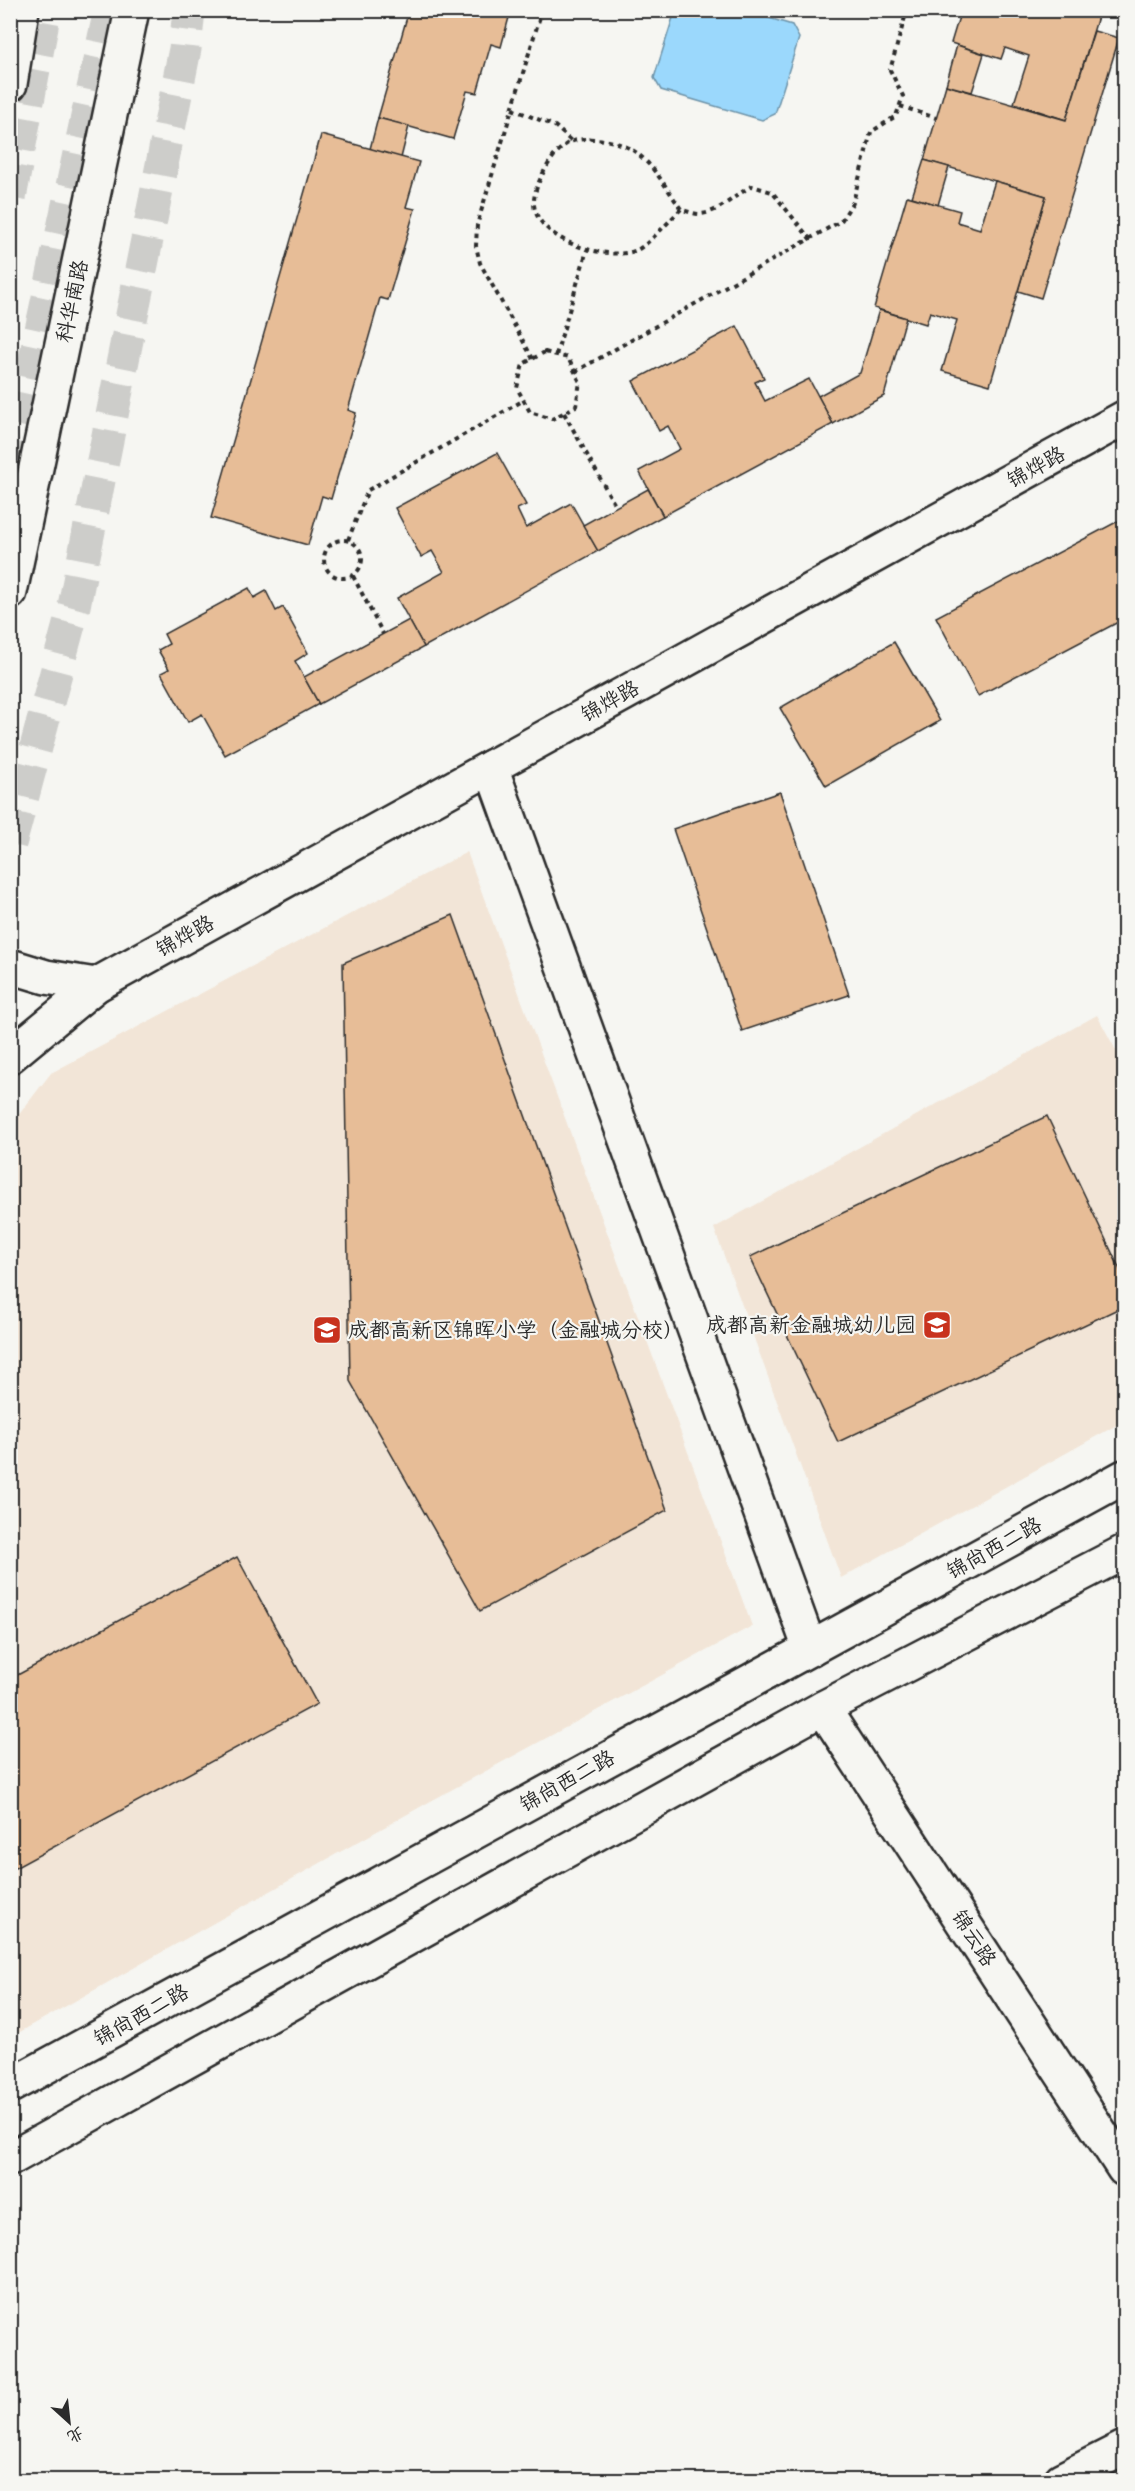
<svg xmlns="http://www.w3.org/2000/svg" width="1135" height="2491" font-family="'Architects Daughter','LXGW WenKai TC',sans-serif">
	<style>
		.built { fill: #f2e5d7 }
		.water { fill: #9bd8fc; stroke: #6e93a8; stroke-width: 1.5 }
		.building { fill: #e7bd97; stroke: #2b2b2b; stroke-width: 1.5 }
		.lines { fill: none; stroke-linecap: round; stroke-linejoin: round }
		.highway-tunnel { stroke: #cdcdca; stroke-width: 33; stroke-dasharray: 33 16; stroke-linecap: butt }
		.minor-casing { stroke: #2b2b2b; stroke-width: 38 }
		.major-casing { stroke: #2b2b2b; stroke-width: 38 }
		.path { stroke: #2b2b2b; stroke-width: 4; stroke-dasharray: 4.5 4.5; stroke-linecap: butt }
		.minor { stroke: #f6f6f2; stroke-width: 33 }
		.major { stroke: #f6f6f2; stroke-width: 33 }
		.labels { text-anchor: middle; stroke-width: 4.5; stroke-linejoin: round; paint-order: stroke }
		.street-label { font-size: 21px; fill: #2b2b2b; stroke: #f6f6f2 }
		.poi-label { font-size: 21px; fill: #2b2b2b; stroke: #f6f6f2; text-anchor: end }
	</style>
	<rect width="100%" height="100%" fill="#f6f6f2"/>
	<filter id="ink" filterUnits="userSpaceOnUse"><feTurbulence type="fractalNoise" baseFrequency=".0167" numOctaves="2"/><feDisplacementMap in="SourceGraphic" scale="12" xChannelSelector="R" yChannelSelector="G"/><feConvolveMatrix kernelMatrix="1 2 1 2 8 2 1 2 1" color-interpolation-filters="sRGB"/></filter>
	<g filter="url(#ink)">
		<g class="built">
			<path d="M467,852l285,774 -323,176 -418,235 -1,-911 41,-53z"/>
			<path d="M1097,1015l27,50v356l-283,157 -127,-350z"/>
		</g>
		<path class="water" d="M675,11h71l46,14 7,13 -24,76 -13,6 -101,-30 -7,-12z"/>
		<g class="building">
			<path d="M409,10h102l-10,37 -10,-3 -14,49 -10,-2 -14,48 -75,-21z"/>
			<path d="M961,10h139l-34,110 -52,-17 15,-47 -24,-8 -4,11 -50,-16z"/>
			<path d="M1094,31l25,7 -78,260 -23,-7 28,-95 -122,-36 22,-75 120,35z"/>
			<path d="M957,45l27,9 -12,38 -26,-7z"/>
			<path d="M378,118l31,8 -8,32 -31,-9z"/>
			<path d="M321,135l98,27 -13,45 9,2 -27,91 -8,-2 -32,112 8,3 -25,86 -9,-3 -14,49 -97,-27z"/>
			<path d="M924,160l25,7 -11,38 -26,-8z"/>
			<path d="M995,181l51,15 -56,189 -48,-14 15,-51 -27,-8 -4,12 -52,-16 33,-112 53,15 -3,11 23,7z"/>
			<path d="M879,310l27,8 -22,78 -51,28 -15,-28 42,-23z"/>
			<path d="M737,326l27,52 -9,4 10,19 44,-22 24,45 -170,92 -24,-45 41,-22 -12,-23 -9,5 -26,-50z"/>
			<path d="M497,453l29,52 -9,4 9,19 45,-25 27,48 -174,96 -27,-49 47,-26 -12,-21 -11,6 -26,-49z"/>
			<path d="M648,489l15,27 -65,35 -15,-26z"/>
			<path d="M1124,518v101l-146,77 -42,-79z"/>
			<path d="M249,588l5,10 12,-7 10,20 7,-4 25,46 -13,8 24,43 -94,51 -23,-41 -14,8 -27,-49 8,-4 -11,-19 11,-6 -5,-10z"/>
			<path d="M409,620l15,27 -105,57 -15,-27z"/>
			<path d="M894,642l46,79 -114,65 -46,-78z"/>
			<path d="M780,792l69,203 -107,36 -69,-202z"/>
			<path d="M453,915l214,595 -187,101 -130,-230 -7,-418z"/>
			<path d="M1047,1116l77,162v28l-286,136 -88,-185z"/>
			<path d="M237,1557l80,147 -302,164 -5,-9v-180z"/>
		</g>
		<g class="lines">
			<g class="highway-tunnel">
				<path d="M10,198l35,-188"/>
				<path d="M10,474l100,-464"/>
				<path d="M10,844l64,-238 111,-557 4,-39"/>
			</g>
			<g class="minor-casing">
				<g id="minor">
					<path d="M491,767l319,882"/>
					<path d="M10,966l36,11 50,8"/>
					<path d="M10,1056l86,-71 1028,-567"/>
					<path d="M823,1708l301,461"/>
					<path d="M10,2086l1114,-609"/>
					<path d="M10,2159l813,-451 301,-156"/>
					<path d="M1061,2480l63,-32"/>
				</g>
			</g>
			<g class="major-casing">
				<g id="major">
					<path d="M10,84l12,-74"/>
					<path d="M10,592l122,-582"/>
				</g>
			</g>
			<g class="path">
				<path d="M895,10l11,4"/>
				<path d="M900,106l36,12"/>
				<path d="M512,109l43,17 16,15"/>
				<path d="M681,209c-10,10 -33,36 -44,41 -29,13 -106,-11 -103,-50 1,-17 21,-54 39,-59 17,-5 42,-1 58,8 21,13 36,40 50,60 5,2 13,5 19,5 19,-1 36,-20 52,-28l20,6 39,48"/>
				<path d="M545,352l23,6 12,24 -4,24 -24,13 -22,-7 -13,-24 6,-24z"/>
				<path d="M556,355l31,-105"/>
				<path d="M533,359l-53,-96 -4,-17 1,-21 65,-215"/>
				<path d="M575,372l266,-151 12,-19 18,-70 25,-16 7,-20 -13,-26 17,-60"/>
				<path d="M564,413l52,94"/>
				<circle cx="343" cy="559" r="19"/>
				<path d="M348,540l20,-50 156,-90"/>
				<path d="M353,576l30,58"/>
			</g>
			<use href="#minor" class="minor"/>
			<use href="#major" class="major"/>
		</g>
	</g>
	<defs>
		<g id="school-square" transform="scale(1.5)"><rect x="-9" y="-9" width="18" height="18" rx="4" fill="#c8321e" stroke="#f6f6f2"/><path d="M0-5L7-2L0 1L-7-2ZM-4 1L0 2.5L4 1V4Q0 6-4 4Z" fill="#fff"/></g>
	</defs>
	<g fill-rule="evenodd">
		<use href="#school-square" x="937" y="1325"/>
		<use href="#school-square" x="327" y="1330"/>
	</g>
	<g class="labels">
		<g class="street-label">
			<text transform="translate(72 301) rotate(-78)" y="7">科华南路</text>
			<text transform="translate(1036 467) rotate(-29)" y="7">锦烨路</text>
			<text transform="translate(610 701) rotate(-29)" y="7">锦烨路</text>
			<text transform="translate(185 936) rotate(-29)" y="7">锦烨路</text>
			<text transform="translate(994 1548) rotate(-29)" y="7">锦尚西二路</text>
			<text transform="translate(567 1781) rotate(-29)" y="7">锦尚西二路</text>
			<text transform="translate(974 1938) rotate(57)" y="7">锦云路</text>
			<text transform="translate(141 2015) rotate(-29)" y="7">锦尚西二路</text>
		</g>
		<g class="poi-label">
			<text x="916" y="1332">成都高新金融城幼儿园</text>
			<text x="348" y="1337" text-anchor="start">成都高新区锦晖小学（金融城分校）</text>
		</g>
	</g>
	<rect width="1135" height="2491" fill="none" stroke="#f6f6f2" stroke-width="36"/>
	<rect x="18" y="18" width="1099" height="2455" fill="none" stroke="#2b2b2b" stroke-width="2" filter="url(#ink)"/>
	<g transform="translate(69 2422) rotate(153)" stroke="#f6f6f2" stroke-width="4.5" paint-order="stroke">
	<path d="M0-4.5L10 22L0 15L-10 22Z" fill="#2b2b2b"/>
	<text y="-9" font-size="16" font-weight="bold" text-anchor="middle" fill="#2b2b2b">北</text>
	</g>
</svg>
